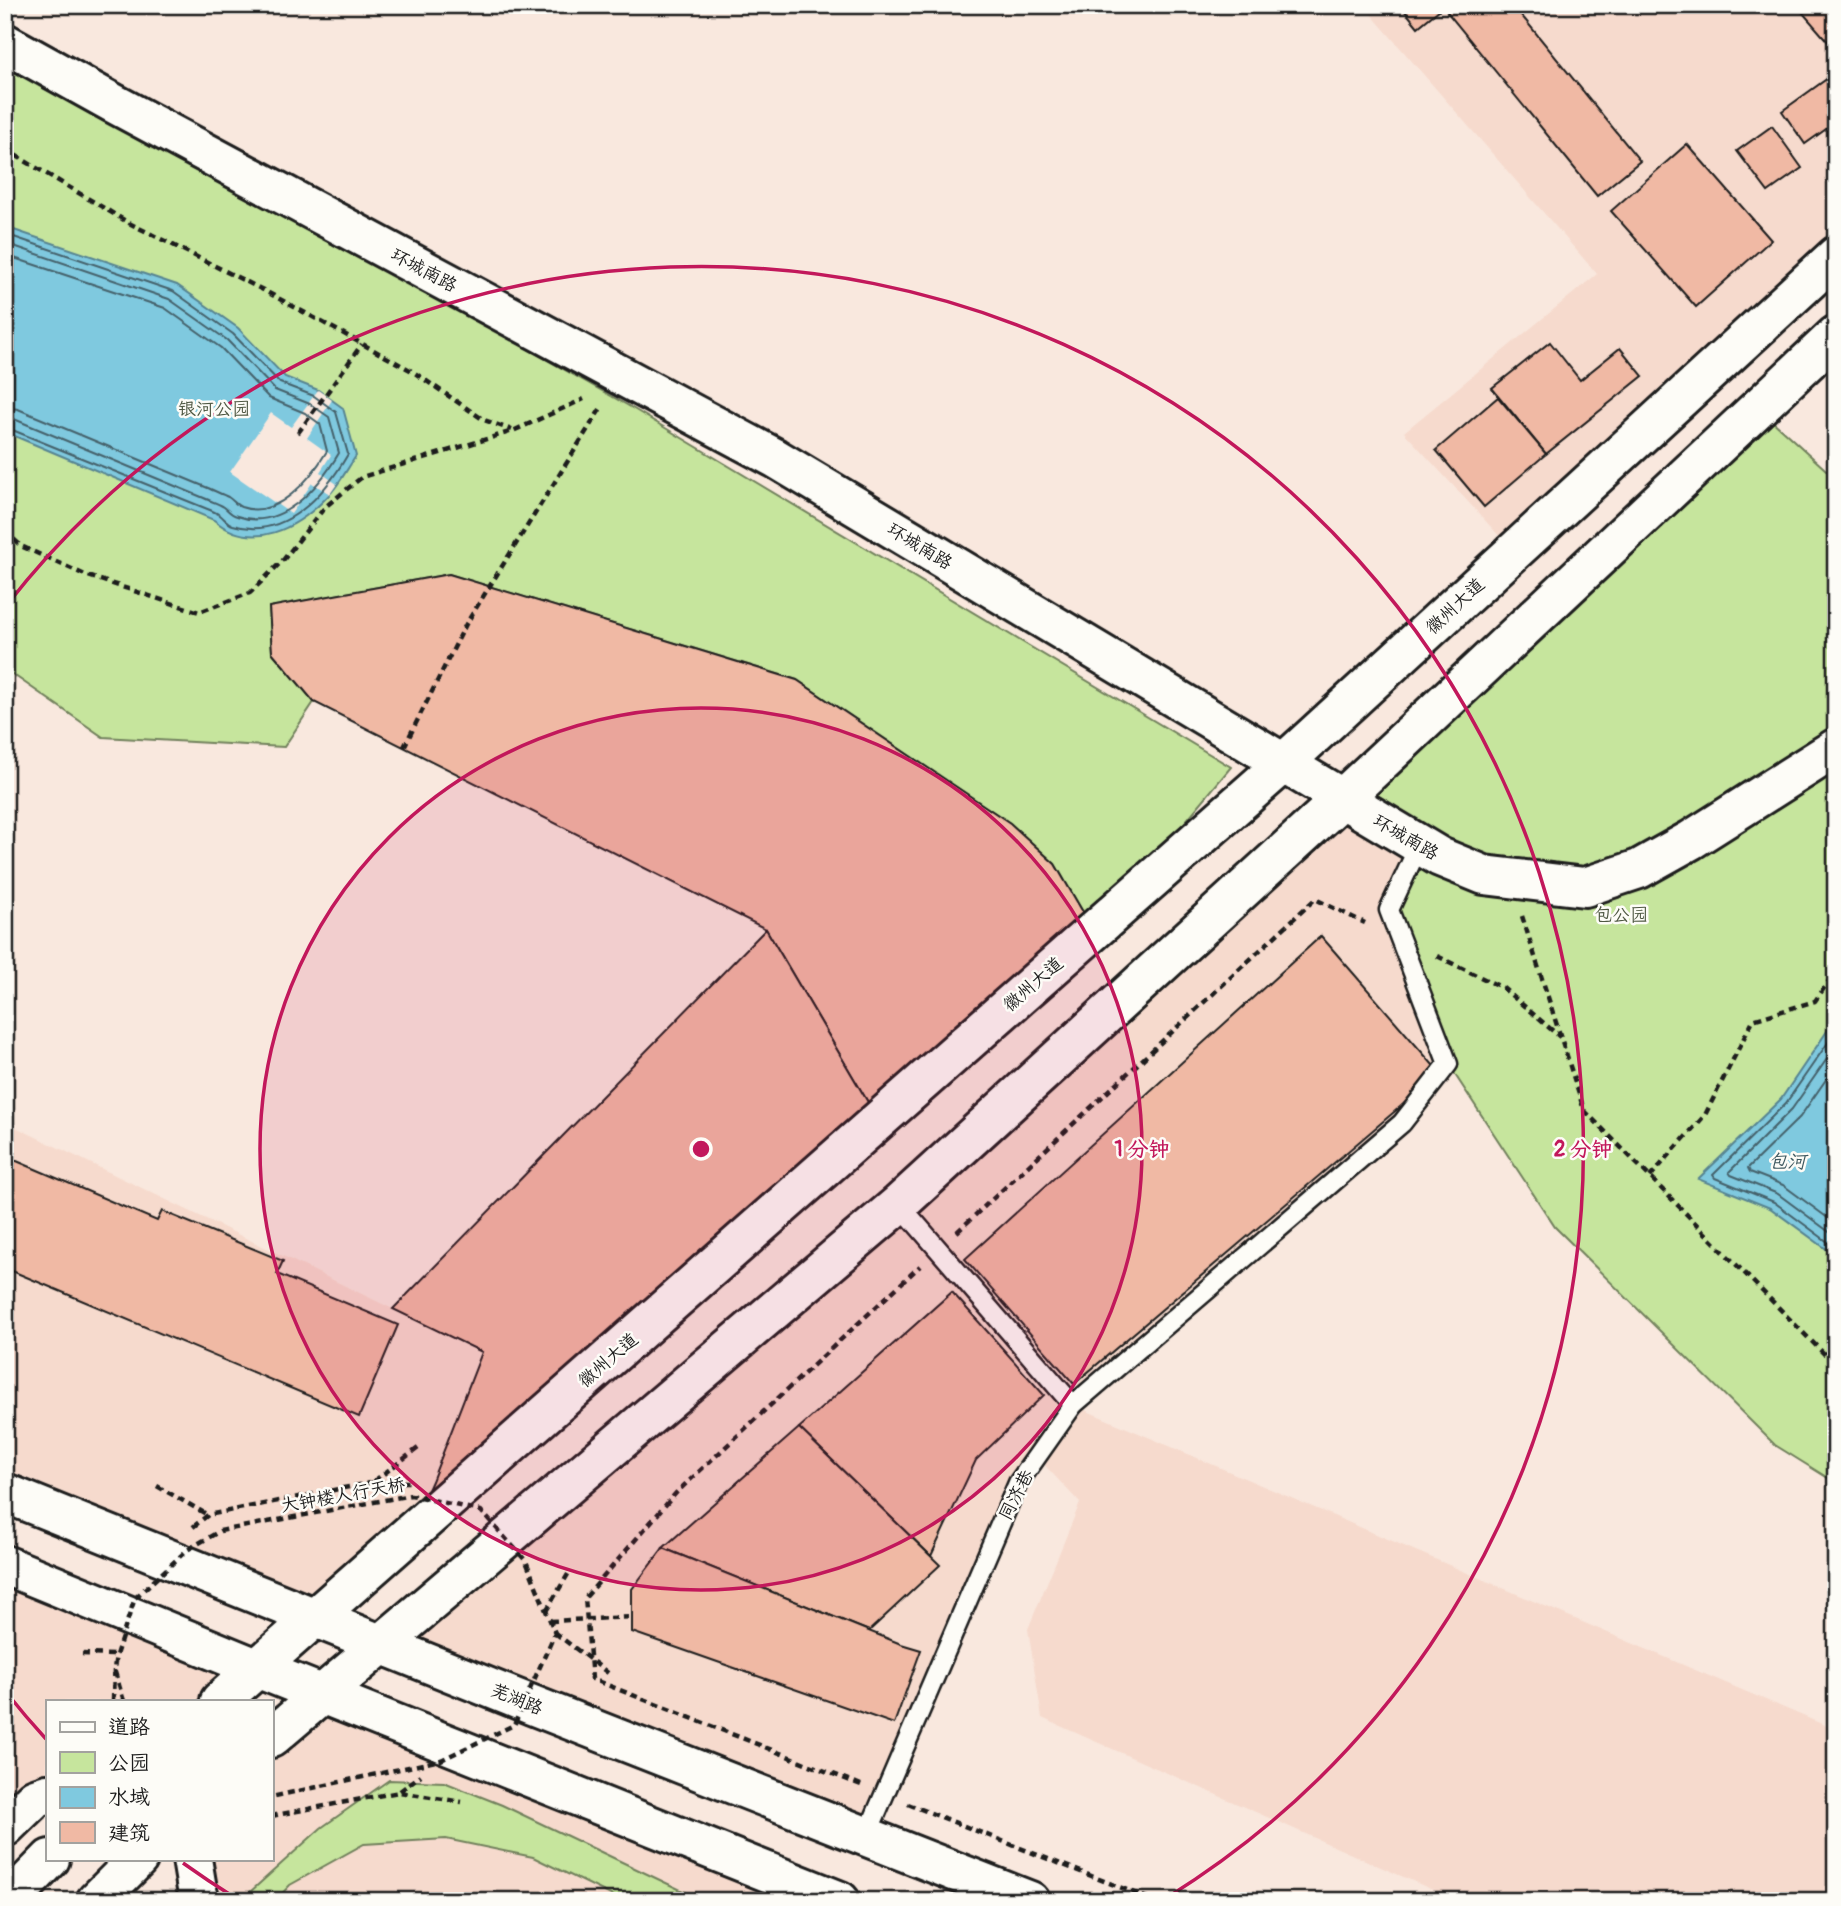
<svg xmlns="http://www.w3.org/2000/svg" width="1841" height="1906" font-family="Pangolin,'LXGW WenKai TC',sans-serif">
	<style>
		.built { fill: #f6dacd }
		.green { fill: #c6e59d; stroke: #71805c; stroke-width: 2 }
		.water { fill: #7fc9df; stroke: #578491; stroke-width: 2 }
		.pier { fill: #f9e8de }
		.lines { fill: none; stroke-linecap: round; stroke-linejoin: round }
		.shore { stroke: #44616a; stroke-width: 2 }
		.building { fill: #f0b9a4; stroke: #1c1c1c; stroke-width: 2 }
		.lane-casing { stroke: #1c1c1c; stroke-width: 23 }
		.secondary-casing { stroke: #1c1c1c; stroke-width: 44 }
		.primary-casing { stroke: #1c1c1c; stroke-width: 44 }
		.path { stroke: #1c1c1c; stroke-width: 4.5; stroke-dasharray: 7 5; stroke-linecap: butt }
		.lane { stroke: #fdfcf7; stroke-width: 18 }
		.secondary { stroke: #fdfcf7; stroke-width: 38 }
		.primary { stroke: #fdfcf7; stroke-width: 38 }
		.path-bridge { stroke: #1c1c1c; stroke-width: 4.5; stroke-dasharray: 7 5; stroke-linecap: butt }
		.ring { fill: none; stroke: #c2185b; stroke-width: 3.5 }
		.labels { text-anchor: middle; stroke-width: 5; stroke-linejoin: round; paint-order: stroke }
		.street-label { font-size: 18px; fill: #1c1c1c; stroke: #fdfcf7 }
		.park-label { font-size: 18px; fill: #4f5843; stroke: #fdfcf7 }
		.water-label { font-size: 19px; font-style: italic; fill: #3f5960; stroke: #fdfcf7 }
		.centre { fill: #c2185b; stroke: #fdfcf7; stroke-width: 3.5 }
		.ring-label { font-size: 21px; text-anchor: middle; font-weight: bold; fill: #c2185b; stroke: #fdfcf7; stroke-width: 5; stroke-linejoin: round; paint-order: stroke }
	</style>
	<rect width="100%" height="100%" fill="#f9e8de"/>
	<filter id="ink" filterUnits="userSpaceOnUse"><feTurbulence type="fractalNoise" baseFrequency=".0143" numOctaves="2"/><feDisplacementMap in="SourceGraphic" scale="14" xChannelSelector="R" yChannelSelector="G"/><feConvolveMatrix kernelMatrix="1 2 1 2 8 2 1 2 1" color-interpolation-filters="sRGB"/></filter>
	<g filter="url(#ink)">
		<g class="built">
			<path d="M1363,5h473v251l-322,296 -110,-120 193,-158z"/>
			<path d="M1332,808l83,46 33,210 -46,59 -329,282 763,325v171h-378l-416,-183 -14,-89 52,-126 -43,-46 -171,380 -485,-192z"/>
			<path d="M5,1122l477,230 -50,129 -25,56 -91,81 -311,-125z"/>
			<path d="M5,1565l254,104 -39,32h-173v93l-42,33z"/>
			<path d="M323,1694l517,207h-641l-7,-42h79v-121z"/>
		</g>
		<g class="green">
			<path d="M5,54l622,351 604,362 -137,164 -39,-67 -45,-41 -213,-143 -348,-106 -180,33 3,45 42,50 -30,45 -181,-10 -98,-68z"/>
			<path d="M1758,408l78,71v1004l-61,-38 -220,-218 -107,-163 -59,-154 26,-56 -83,-46z"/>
			<path d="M389,1780l55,2 58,23 202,96h-81l-90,-44 -87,-18 -82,5 -74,41 -15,16h-35l81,-73z"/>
		</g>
		<g class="water">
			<path d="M5,227l172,58 61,43 47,49 33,13 25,18 13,48c-9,13 -17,29 -28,40 -30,32 -75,57 -114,24l-209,-88z"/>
			<path d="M1836,1018v238l-66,-48 -72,-29 83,-80z"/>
		</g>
		<path class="pier" d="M318,390l14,10 -25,38 24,17 -11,17 17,12 -7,10 -18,-11 -21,31 -61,-42 41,-59 20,14z"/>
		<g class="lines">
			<g class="shore">
				<path d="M5,234l168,57 60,43 47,49 34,13 22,16 12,42c-23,40 -63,87 -115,71 -6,-2 -8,-6 -13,-10 -6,-4 -13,-6 -20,-9l-195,-79"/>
				<path d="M5,243l164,56 58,41 48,50 35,14 19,13 10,36c-20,34 -58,79 -102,63 -6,-1 -9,-6 -13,-9 -6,-4 -14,-6 -20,-9l-190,-79 -9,-1"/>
				<path d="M5,255l160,53 56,40 48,50 36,15 15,11 7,27c-16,27 -49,69 -86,56 -5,-2 -8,-7 -13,-10 -6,-3 -14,-6 -20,-9l-190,-79 -13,-2"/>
				<path d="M1836,1031l-50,72 -73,72 2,3 59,24 62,46"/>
				<path d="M1836,1046l-44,63 -63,63 2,3 47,19 58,43"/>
				<path d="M1836,1065l-36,52 -52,51 2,4 33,13 53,39"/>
			</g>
		</g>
		<g class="building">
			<path d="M1400,5h45l-27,22z"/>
			<path d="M1456,5h57l127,156 -43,35 -150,-184z"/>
			<path d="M1796,5h40v46z"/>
			<path d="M1835,73l1,49 -31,22 -23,-33z"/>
			<path d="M1772,126l30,42 -34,24 -31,-41z"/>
			<path d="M1687,144l84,96 -75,67 -85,-96z"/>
			<path d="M1550,342l30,38 40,-32 23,28 -97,78 -54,-66z"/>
			<path d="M1498,397l48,57 -62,53 -48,-57z"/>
			<path d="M449,574l348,106 213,143 45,41 39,67 -215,190 -113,-192 -452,-227 -42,-50 -3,-45z"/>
			<path d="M766,929l113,192 -472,416 25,-56 50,-129 -89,-43z"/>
			<path d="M1321,936l119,137 -366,311 -109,-125z"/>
			<path d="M5,1156l152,65 5,-10 121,50 -6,13 121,51 -39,92 -354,-149z"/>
			<path d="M952,1292l92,103 -68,65 -45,96 -132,-128z"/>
			<path d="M799,1428l141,137 -71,66 -206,-83z"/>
			<path d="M663,1548l238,96 20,6 -27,74 -262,-92v-43z"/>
		</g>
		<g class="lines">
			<g class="lane-casing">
				<g id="lane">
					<path d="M1073,1405l329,-282 46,-59 -59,-154 26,-56"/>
					<path d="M866,1837l152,-354 55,-78 -174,-201"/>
				</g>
			</g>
			<g class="secondary-casing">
				<g id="secondary">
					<path d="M5,43l108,60 662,355 665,399 44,18 101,12 54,-18 52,-29 145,-92"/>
					<path d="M5,1827l30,-29 12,-4"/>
					<path d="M192,1859l7,42"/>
				</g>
			</g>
			<g class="primary-casing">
				<g id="primary">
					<path d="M5,1493l527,212 498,196"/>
					<path d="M5,1565l254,104 581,232"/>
					<path d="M220,1701l1055,-930 561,-515"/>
					<path d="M271,1738l628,-534 433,-396 504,-473"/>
					<path d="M9,1901l41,-42"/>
					<path d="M96,1901l42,-42"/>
				</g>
			</g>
			<g class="path">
				<path d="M5,149l124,74 136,68 147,80 72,49 28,10"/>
				<path d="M298,433l64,-89"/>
				<path d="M5,531l16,15 64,29 114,37 51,-19 34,-34 41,-52 37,-30 151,-46 71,-32"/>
				<path d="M404,747l62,-123 135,-216"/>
				<path d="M1522,916l62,194 252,256"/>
				<path d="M1437,956l66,32 57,49"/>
				<path d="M1650,1177l55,-62 48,-95 62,-19 21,-30"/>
				<path d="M957,1232l358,-333 50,24"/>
				<path d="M374,1481l47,-35"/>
				<path d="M157,1486l51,29"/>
				<path d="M193,1527l15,-12 166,-33h37"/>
				<path d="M546,1611l24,-40"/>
				<path d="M550,1621l82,-4"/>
				<path d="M555,1633l53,40"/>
				<path d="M82,1654l34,1"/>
				<path d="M113,1701l1,-32"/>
				<path d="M861,1785l-269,-106 -7,-81 91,-105 244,-227"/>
				<path d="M400,1791l21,-16"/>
				<path d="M908,1804l247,97"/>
				<path d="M271,1816l128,-24 63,10"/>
			</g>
			<use href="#lane" class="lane"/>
			<use href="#secondary" class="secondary"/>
			<use href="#primary" class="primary"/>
			<path class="path-bridge" d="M124,1701l-10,-32 2,-14 19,-57 52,-48 33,-19 191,-36 70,16 45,50 29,72 -41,92 -73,35 -170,37"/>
		</g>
	</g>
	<circle cx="701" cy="1149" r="441" fill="#c2185b" fill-opacity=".12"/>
	<g class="ring">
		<circle cx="701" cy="1149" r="441"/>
		<path d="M234 1897A882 882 0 0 1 183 1863M46 1739A882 882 0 0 1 6 1692M6 606A882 882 0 1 1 1168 1897"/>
	</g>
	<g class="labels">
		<g class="street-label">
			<text transform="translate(424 270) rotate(28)" y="6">环城南路</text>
			<text transform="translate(920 546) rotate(31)" y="6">环城南路</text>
			<text transform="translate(1455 606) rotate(-43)" y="6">徽州大道</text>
			<text transform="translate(1406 837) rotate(30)" y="6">环城南路</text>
			<text transform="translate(1033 984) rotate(-41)" y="6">徽州大道</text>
			<text transform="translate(608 1360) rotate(-41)" y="6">徽州大道</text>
			<text transform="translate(343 1495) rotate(-10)" y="6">大钟楼人行天桥</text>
			<text transform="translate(1016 1495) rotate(-63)" y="6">同济巷</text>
			<text transform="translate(517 1699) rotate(22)" y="6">芜湖路</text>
		</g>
		<g class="park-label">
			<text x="214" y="415">银河公园</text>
			<text x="1621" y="921">包公园</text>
		</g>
		<g class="water-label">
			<text x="1787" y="1168">包河</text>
		</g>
	</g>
	<circle cx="701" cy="1149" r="10" class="centre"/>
	<g class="ring-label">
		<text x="1142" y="1156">1 分钟</text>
		<text x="1583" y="1156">2 分钟</text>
	</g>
	<rect width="1841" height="1906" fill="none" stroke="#fdfcf7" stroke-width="28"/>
	<rect x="14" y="14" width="1813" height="1878" fill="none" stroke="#1c1c1c" stroke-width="2.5" filter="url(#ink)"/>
	<rect x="46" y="1700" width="228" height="161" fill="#fdfcf7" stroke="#a3a29f" stroke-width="2"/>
	<rect x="60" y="1722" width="35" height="10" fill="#fdfcf7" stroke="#a3a29f" stroke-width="2"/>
	<text x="108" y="1734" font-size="21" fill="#1c1c1c">道路</text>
	<rect x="60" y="1752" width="35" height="21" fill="#c6e59d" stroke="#a3a29f" stroke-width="2"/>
	<text x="108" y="1770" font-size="21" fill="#1c1c1c">公园</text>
	<rect x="60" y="1787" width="35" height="21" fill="#7fc9df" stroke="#a3a29f" stroke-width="2"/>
	<text x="108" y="1804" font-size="21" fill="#1c1c1c">水域</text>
	<rect x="60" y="1822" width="35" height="21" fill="#f0b9a4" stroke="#a3a29f" stroke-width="2"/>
	<text x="108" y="1840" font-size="21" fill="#1c1c1c">建筑</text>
</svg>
